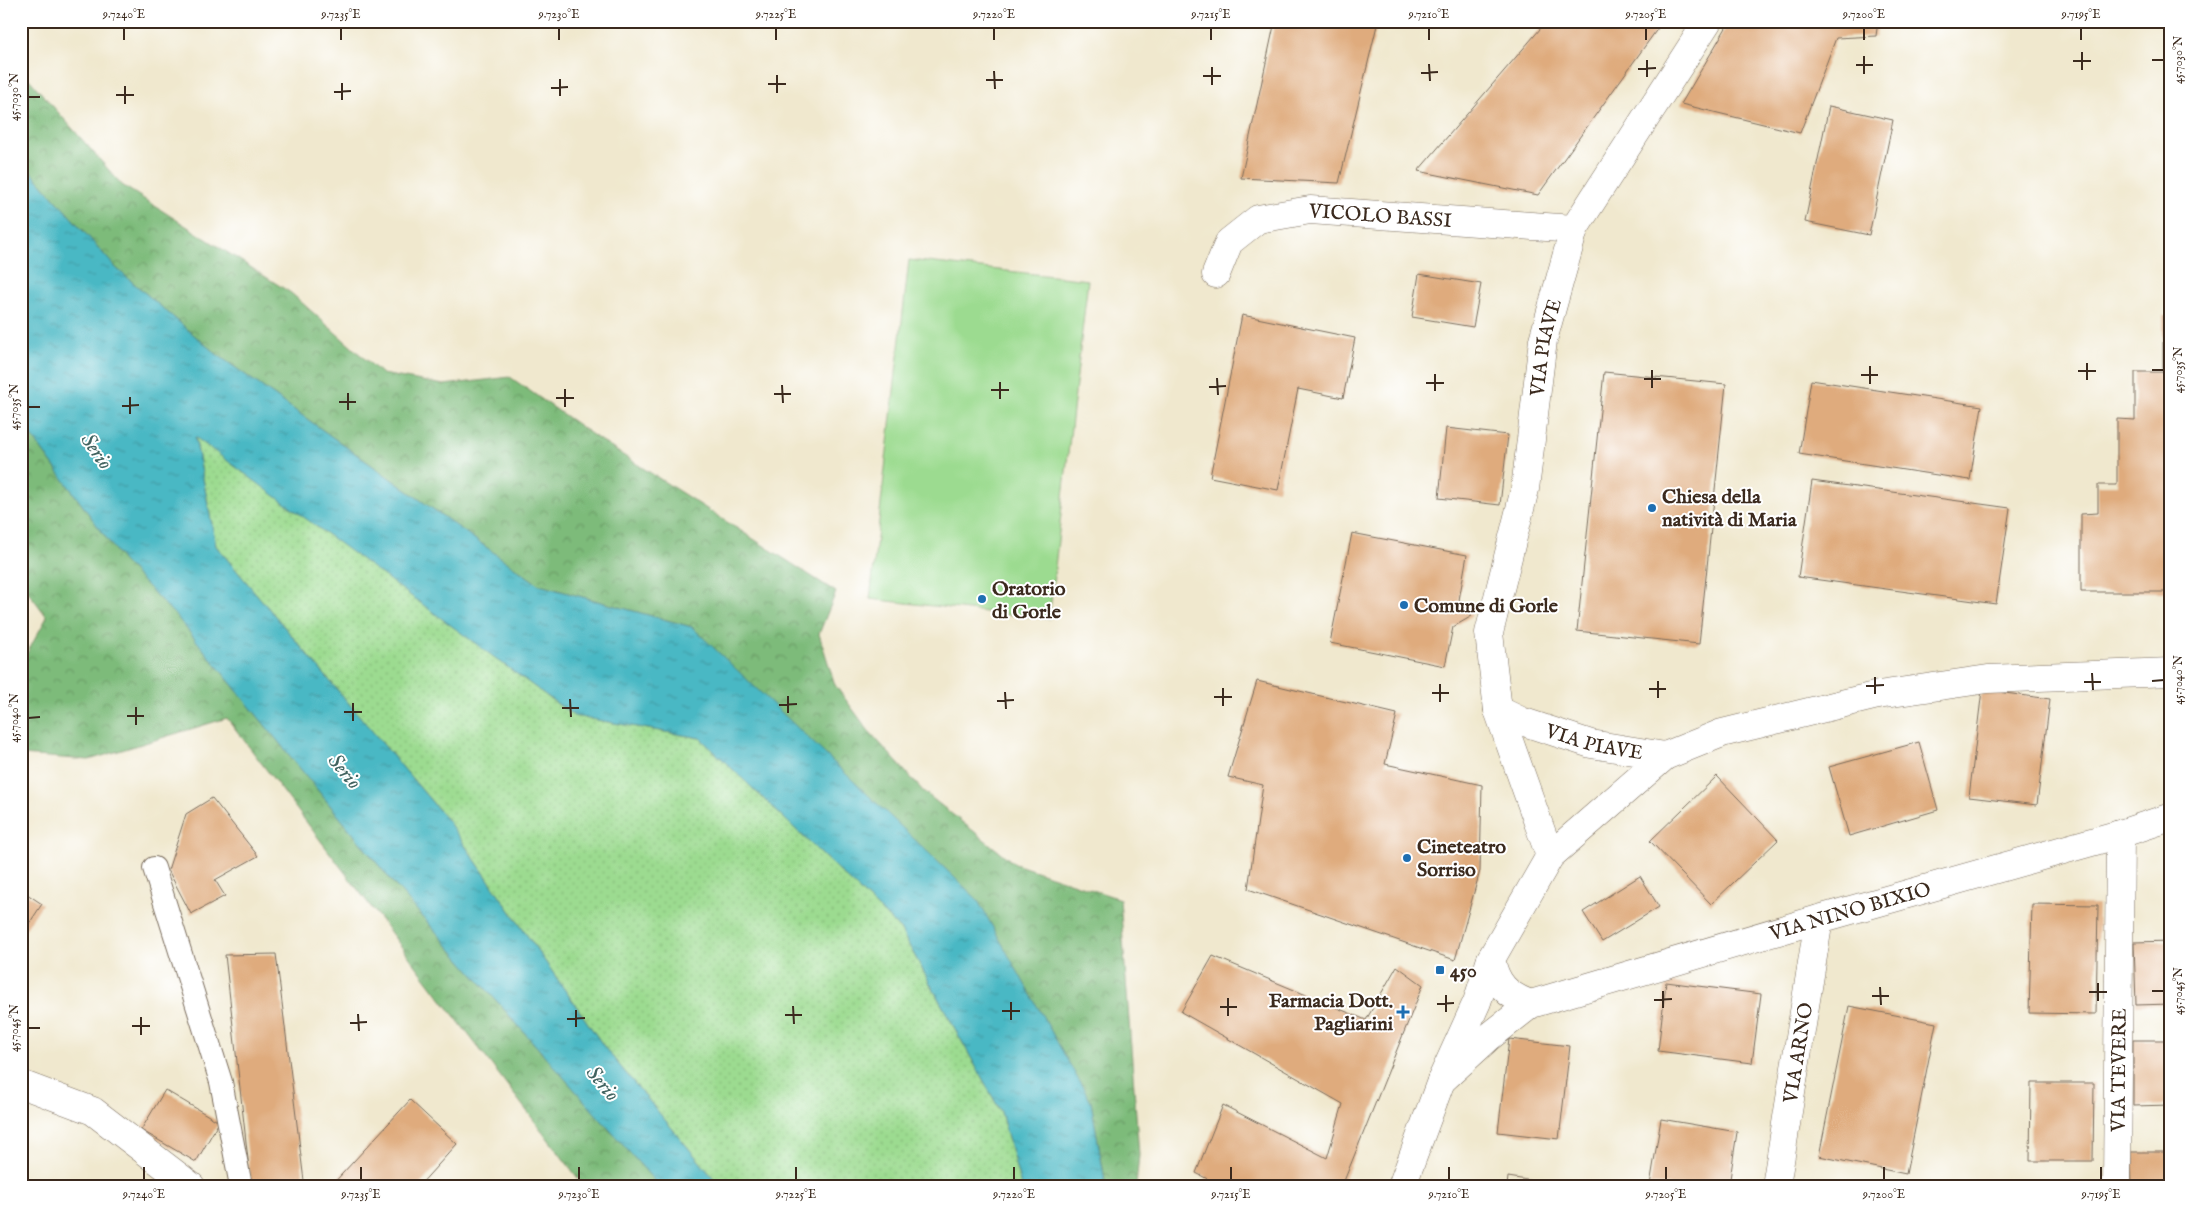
<svg xmlns="http://www.w3.org/2000/svg" width="2192" height="1207" font-family="'IM FELL English',serif">
	<style>
		.green { fill: url(#green-dots); stroke: #6c8257 }
		.forest { fill: url(#forest-crowns); stroke: #5c724c }
		.pitch { fill: #9cdb90; stroke: #6c8257 }
		.water { fill: url(#water-ripples); stroke: #427171 }
		.building { fill: #dfab7d }
		.lines { fill: none; stroke-linecap: round; stroke-linejoin: round }
		.lane-casing { stroke: #7a6c5c; stroke-width: 24 }
		.street-casing { stroke: #7a6c5c; stroke-width: 29 }
		.secondary-casing { stroke: #7a6c5c; stroke-width: 29 }
		.lane { stroke: #fff; stroke-width: 22 }
		.street { stroke: #fff; stroke-width: 28 }
		.secondary { stroke: #fff; stroke-width: 28 }
		.ticks { fill: none; stroke: #3b2a1e; stroke-width: 2 }
		.poi-dot { fill: #1f6fb2; stroke: #fff; stroke-width: 2 }
		.labels { text-anchor: middle; stroke-width: 4; stroke-linejoin: round; paint-order: stroke }
		.street-label { font-size: 20px; fill: #3b2a1e; stroke: #fff }
		.poi-label { font-size: 20px; font-weight: bold; fill: #3b2a1e; stroke: #fff; text-anchor: start }
		.water-label { font-size: 21px; font-style: italic; fill: #416360; stroke: #fff }
		.neatline { fill: none; stroke: #3b2a1e; stroke-width: 2 }
		.ticks-label { font-size: 12px; text-anchor: middle; fill: #3b2a1e }
	</style>
	<defs>
		<pattern id="green-dots" width="8" height="8" patternUnits="userSpaceOnUse" patternTransform="scale(1.25)"><rect width="8" height="8" fill="#9cdb90"/><path d="M2 2h.1M6 6h.1" fill="none" stroke="#87bc7c" stroke-width="1.8" stroke-linecap="round"/></pattern>
		<pattern id="forest-crowns" width="20" height="18" patternUnits="userSpaceOnUse" patternTransform="scale(1.25)"><rect width="20" height="18" fill="#7dbb7a"/><path d="M2 6a3 3 0 1 1 6 0M12 15a3 3 0 1 1 6 0" fill="none" stroke="#689863"/></pattern>
		<pattern id="water-ripples" width="26" height="14" patternUnits="userSpaceOnUse" patternTransform="scale(1.25)"><rect width="26" height="14" fill="#4ab8c4"/><path d="M2 4q2-2 4 0t4 0M15 11q2-2 4 0t4 0" fill="none" stroke="#3f969f"/></pattern>
	</defs>
	<rect width="100%" height="100%" fill="#fff"/>
	<filter id="ink" filterUnits="userSpaceOnUse"><feTurbulence type="fractalNoise" baseFrequency=".02" numOctaves="2"/><feDisplacementMap in="SourceGraphic" scale="10" xChannelSelector="R" yChannelSelector="G"/><feConvolveMatrix kernelMatrix="1 2 1 2 8 2 1 2 1" color-interpolation-filters="sRGB"/></filter>
	<filter id="wash" filterUnits="userSpaceOnUse"><feTurbulence type="fractalNoise" baseFrequency=".0096" numOctaves="4" result="noise"/><feDisplacementMap in="SourceGraphic" scale="20" xChannelSelector="R" yChannelSelector="G"/><feGaussianBlur stdDeviation="1.12" result="paint"/><feColorMatrix in="noise" values="0 0 0 0 0 0 0 0 0 0 0 0 0 0 0 0 0 1.4 0 .05"/><feComposite in="paint" operator="in"/></filter>
	<g filter="url(#wash)">
		<rect width="100%" height="100%" fill="#f0e8ce"/>
		<path class="green" d="M195,436l379,280 126,22 200,191 101,183 20,74h-301l-115,-138 -157,-227 -232,-275z"/>
		<g class="forest">
			<path d="M21,70l101,115 169,108 91,81 62,11 66,-8 94,66 232,149 -17,42 16,51 33,45 55,61 92,73 105,35 19,256 -3,31h-30l-15,-84 -399,-475 -153,-42 -324,-232 -99,-85 -84,-95 -11,-9z"/>
			<path d="M21,421l102,140 54,56 217,267 265,302h-75l-357,-468 -138,42 -68,-5v-91l26,-47 -26,-35z"/>
		</g>
		<path class="pitch" d="M909,260l179,20 -39,339 -179,-20z"/>
		<path class="water" d="M21,164l11,9 84,95 99,85 324,232 153,42 285,272 114,203 15,84h-85l-20,-74 -101,-183 -200,-191 -126,-22 -379,-279 21,109 232,275 157,227 115,138h-61l-265,-302 -217,-267 -54,-56 -102,-140z"/>
		<g id="blocks">
			<g class="building">
				<path d="M1275,21h103l-39,162 -98,-5z"/>
				<path d="M1547,21h116l-125,174 -120,-24z"/>
				<path d="M1730,21h148l-2,15 -40,2 -36,95 -119,-29z"/>
				<path d="M1829,106l64,14 -24,115 -64,-13z"/>
				<path d="M1419,274l62,10 -8,43 -61,-10z"/>
				<path d="M1242,315l113,23 -12,60 -45,-9 -20,101 -68,-13z"/>
				<path d="M2163,315l8,1v276h-90v-78l17,-1v-28h19v-66l18,1v-48h28z"/>
				<path d="M1604,372l122,12 -27,260 -122,-13z"/>
				<path d="M1811,380l171,26 -12,74 -171,-26z"/>
				<path d="M1446,428l62,7 -8,70 -61,-7z"/>
				<path d="M1812,481l198,27 -14,96 -198,-27z"/>
				<path d="M1352,533l115,22 -8,45 13,16 -19,11 -8,39 -115,-23z"/>
				<path d="M1257,681l140,33 -12,50 97,21 -2,86 -25,89 -207,-71 15,-104 -35,-8z"/>
				<path d="M1982,690l68,9 -13,106 -68,-8z"/>
				<path d="M1919,742l19,68 -89,26 -20,-69z"/>
				<path d="M1717,776l61,64 -67,64 -61,-63z"/>
				<path d="M212,798l46,58 -43,24 10,16 -34,18 -23,-44 18,-56z"/>
				<path d="M1640,876l19,31 -57,35 -19,-30z"/>
				<path d="M21,890l21,14 -21,32z"/>
				<path d="M2032,904l66,1 -2,109 -67,-1z"/>
				<path d="M2171,941v63l-35,1 -2,-63z"/>
				<path d="M276,954l28,227 3,5h-56l-26,-231z"/>
				<path d="M1213,956l153,64 31,-54 26,19 -81,201h-121l-25,-13 27,-68 104,53 16,-54 -162,-92z"/>
				<path d="M1666,982l95,12 -9,69 -94,-12z"/>
				<path d="M1849,1006l87,17 -30,151 -87,-18z"/>
				<path d="M1509,1039l61,7 -11,93 -61,-7z"/>
				<path d="M2133,1040h38v65l-38,1z"/>
				<path d="M2031,1083h63l-1,78h-63z"/>
				<path d="M165,1090l54,32 -23,40 -55,-32z"/>
				<path d="M410,1100l47,44 -38,42h-88z"/>
				<path d="M1661,1119l76,13 -8,54 -79,-1z"/>
				<path d="M2131,1152h40v34h-39z"/>
				<path d="M1508,1177l51,8v1h-52z"/>
			</g>
		</g>
	</g>
	<g filter="url(#ink)">
		<use href="#blocks" fill-opacity="0" stroke="#7a6c5c" stroke-width="1"/>
		<g class="lines">
			<g class="lane-casing">
				<path id="lane" d="M154,868l67,214 20,104"/>
			</g>
			<g class="street-casing">
				<g id="street">
					<path id="s1" d="M1216,274l13,-32 29,-23 52,-9 264,19"/>
					<path id="s2" d="M1498,710l23,11 70,23 74,12"/>
					<path id="s3" d="M1550,856l-52,-146 -9,-77 36,-144 18,-149 31,-111 134,-208"/>
					<path d="M1491,959c4,24 16,37 40,45"/>
					<path id="s4" d="M1441,1081l48,-44 42,-33 288,-85 301,-85 51,-17"/>
					<path d="M21,1084l72,27 98,75"/>
					<path id="s5" d="M1776,1186l43,-267"/>
					<path id="s6" d="M2117,1186l3,-352"/>
				</g>
			</g>
			<g class="secondary-casing">
				<path id="secondary" d="M1402,1186l39,-105 36,-79 14,-43 59,-103 115,-100 57,-23 156,-38 110,-16 183,-7"/>
			</g>
			<use href="#lane" class="lane"/>
			<use href="#street" class="street"/>
			<use href="#secondary" class="secondary"/>
		</g>
	</g>
	<path class="ticks" d="M124,28v12M341,28v12M559,28v12M776,28v12M994,28v12M1211,28v12M1429,28v12M1646,28v12M1864,28v12M2081,28v12M2082,52v18M1864,56v18M1647,60v17M2152,60h12M2073,61h18M1429,64l1,17M1856,65h17M1212,67v18M1638,69l18,-1M994,71l1,18M1421,73l17,-1M777,75v18M1203,76h18M560,79v17M986,80h17M342,83v17M768,84h18M125,86v18M551,88l17,-1M334,92l17,-1M116,95h18M28,97h12M2087,363v17M1870,366v18M1652,370v18M2152,370h12M2078,371h18M1435,374v17M1861,375h17M1217,378l1,17M1644,379h17M1000,382v17M1426,383h18M782,385l1,18M1209,387l17,-1M565,389v18M991,390h18M348,393v17M774,394h17M130,397v17M556,398h18M339,402h17M122,406l17,-1M28,407h12M2092,673l1,17M1875,677v17M1658,681v17M2152,681l12,-1M2084,682h17M1440,684v18M1866,686l18,-1M1223,688v18M1649,689h17M1005,692l1,17M1432,693h17M788,696v17M1214,697h18M570,699l1,18M997,701l17,-1M353,703v18M779,705l18,-1M136,707v18M562,708h17M344,712h18M127,716h17M28,718l12,-1M2098,983v18M1880,987l1,18M1663,991v17M2152,991h12M2089,992h18M1446,995v17M1872,996h17M1228,998v18M1654,1000l18,-1M1011,1002v18M1437,1004l17,-1M793,1006l1,18M1220,1007h17M576,1010v17M1002,1011h18M358,1014l1,17M785,1015h17M141,1017v18M567,1019l18,-1M350,1023l17,-1M132,1026h18M28,1028h12M144,1167v13M361,1167v13M579,1167v13M796,1167v13M1014,1167v13M1231,1167v13M1449,1167v13M1666,1167v13M1884,1167v13M2101,1167v13"/>
	<g class="poi-dot">
		<circle cx="1652" cy="508" r="5"/>
		<circle cx="982" cy="599" r="5"/>
		<circle cx="1404" cy="605" r="5"/>
		<circle cx="1407" cy="858" r="5"/>
		<rect x="1435" y="965" width="10" height="10" rx="2.5"/>
		<path d="M1400.5 1004.5h5v5h5v5h-5v5h-5v-5h-5v-5h5z"/>
	</g>
	<g class="labels">
		<g class="street-label">
			<text dy="7" stroke="none"><textPath href="#s1" startOffset="195">VICOLO BASSI</textPath></text>
			<text dy="7" stroke="none"><textPath href="#s3" startOffset="524">VIA PIAVE</textPath></text>
			<text dy="7" stroke="none"><textPath href="#s2" startOffset="102">VIA PIAVE</textPath></text>
			<text dy="7" stroke="none"><textPath href="#s4" startOffset="451">VIA NINO BIXIO</textPath></text>
			<text dy="7" stroke="none"><textPath href="#s5" startOffset="135">VIA ARNO</textPath></text>
			<text dy="7" stroke="none"><textPath href="#s6" startOffset="116">VIA TEVERE</textPath></text>
		</g>
		<g class="poi-label">
			<text x="1662" y="503">Chiesa della<tspan x="1662" dy="23">natività di Maria</tspan></text>
			<text x="992" y="595">Oratorio<tspan x="992" dy="23">di Gorle</tspan></text>
			<text x="1414" y="612">Comune di Gorle</text>
			<text x="1417" y="853">Cineteatro<tspan x="1417" dy="23">Sorriso</tspan></text>
			<text x="1450" y="977">450</text>
			<text x="1393" y="1007" text-anchor="end">Farmacia Dott.<tspan x="1393" dy="23">Pagliarini</tspan></text>
		</g>
		<g class="water-label">
			<text transform="translate(97 451) rotate(55)" y="7">Serio</text>
			<text transform="translate(345 771) rotate(50)" y="7">Serio</text>
			<text transform="translate(603 1083) rotate(50)" y="7">Serio</text>
		</g>
	</g>
	<rect width="2192" height="1207" fill="none" stroke="#fff" stroke-width="55"/>
	<rect x="28" y="28" width="2136" height="1152" class="neatline"/>
	<g class="ticks-label">
		<text x="124" y="18">9.7240°E</text>
		<text x="341" y="18">9.7235°E</text>
		<text x="559" y="18">9.7230°E</text>
		<text x="776" y="18">9.7225°E</text>
		<text x="994" y="18">9.7220°E</text>
		<text x="1211" y="18">9.7215°E</text>
		<text x="1429" y="18">9.7210°E</text>
		<text x="1646" y="18">9.7205°E</text>
		<text x="1864" y="18">9.7200°E</text>
		<text x="2081" y="18">9.7195°E</text>
		<text transform="translate(2178 60) rotate(-90)" y="4">45.7030°N</text>
		<text transform="translate(14 97) rotate(-90)" y="4">45.7030°N</text>
		<text transform="translate(2178 370) rotate(-90)" y="4">45.7035°N</text>
		<text transform="translate(14 407) rotate(-90)" y="4">45.7035°N</text>
		<text transform="translate(2178 680) rotate(-90)" y="4">45.7040°N</text>
		<text transform="translate(14 718) rotate(-90)" y="4">45.7040°N</text>
		<text transform="translate(2178 991) rotate(-90)" y="4">45.7045°N</text>
		<text transform="translate(14 1028) rotate(-90)" y="4">45.7045°N</text>
		<text x="144" y="1198">9.7240°E</text>
		<text x="361" y="1198">9.7235°E</text>
		<text x="579" y="1198">9.7230°E</text>
		<text x="796" y="1198">9.7225°E</text>
		<text x="1014" y="1198">9.7220°E</text>
		<text x="1231" y="1198">9.7215°E</text>
		<text x="1449" y="1198">9.7210°E</text>
		<text x="1666" y="1198">9.7205°E</text>
		<text x="1884" y="1198">9.7200°E</text>
		<text x="2101" y="1198">9.7195°E</text>
	</g>
</svg>
